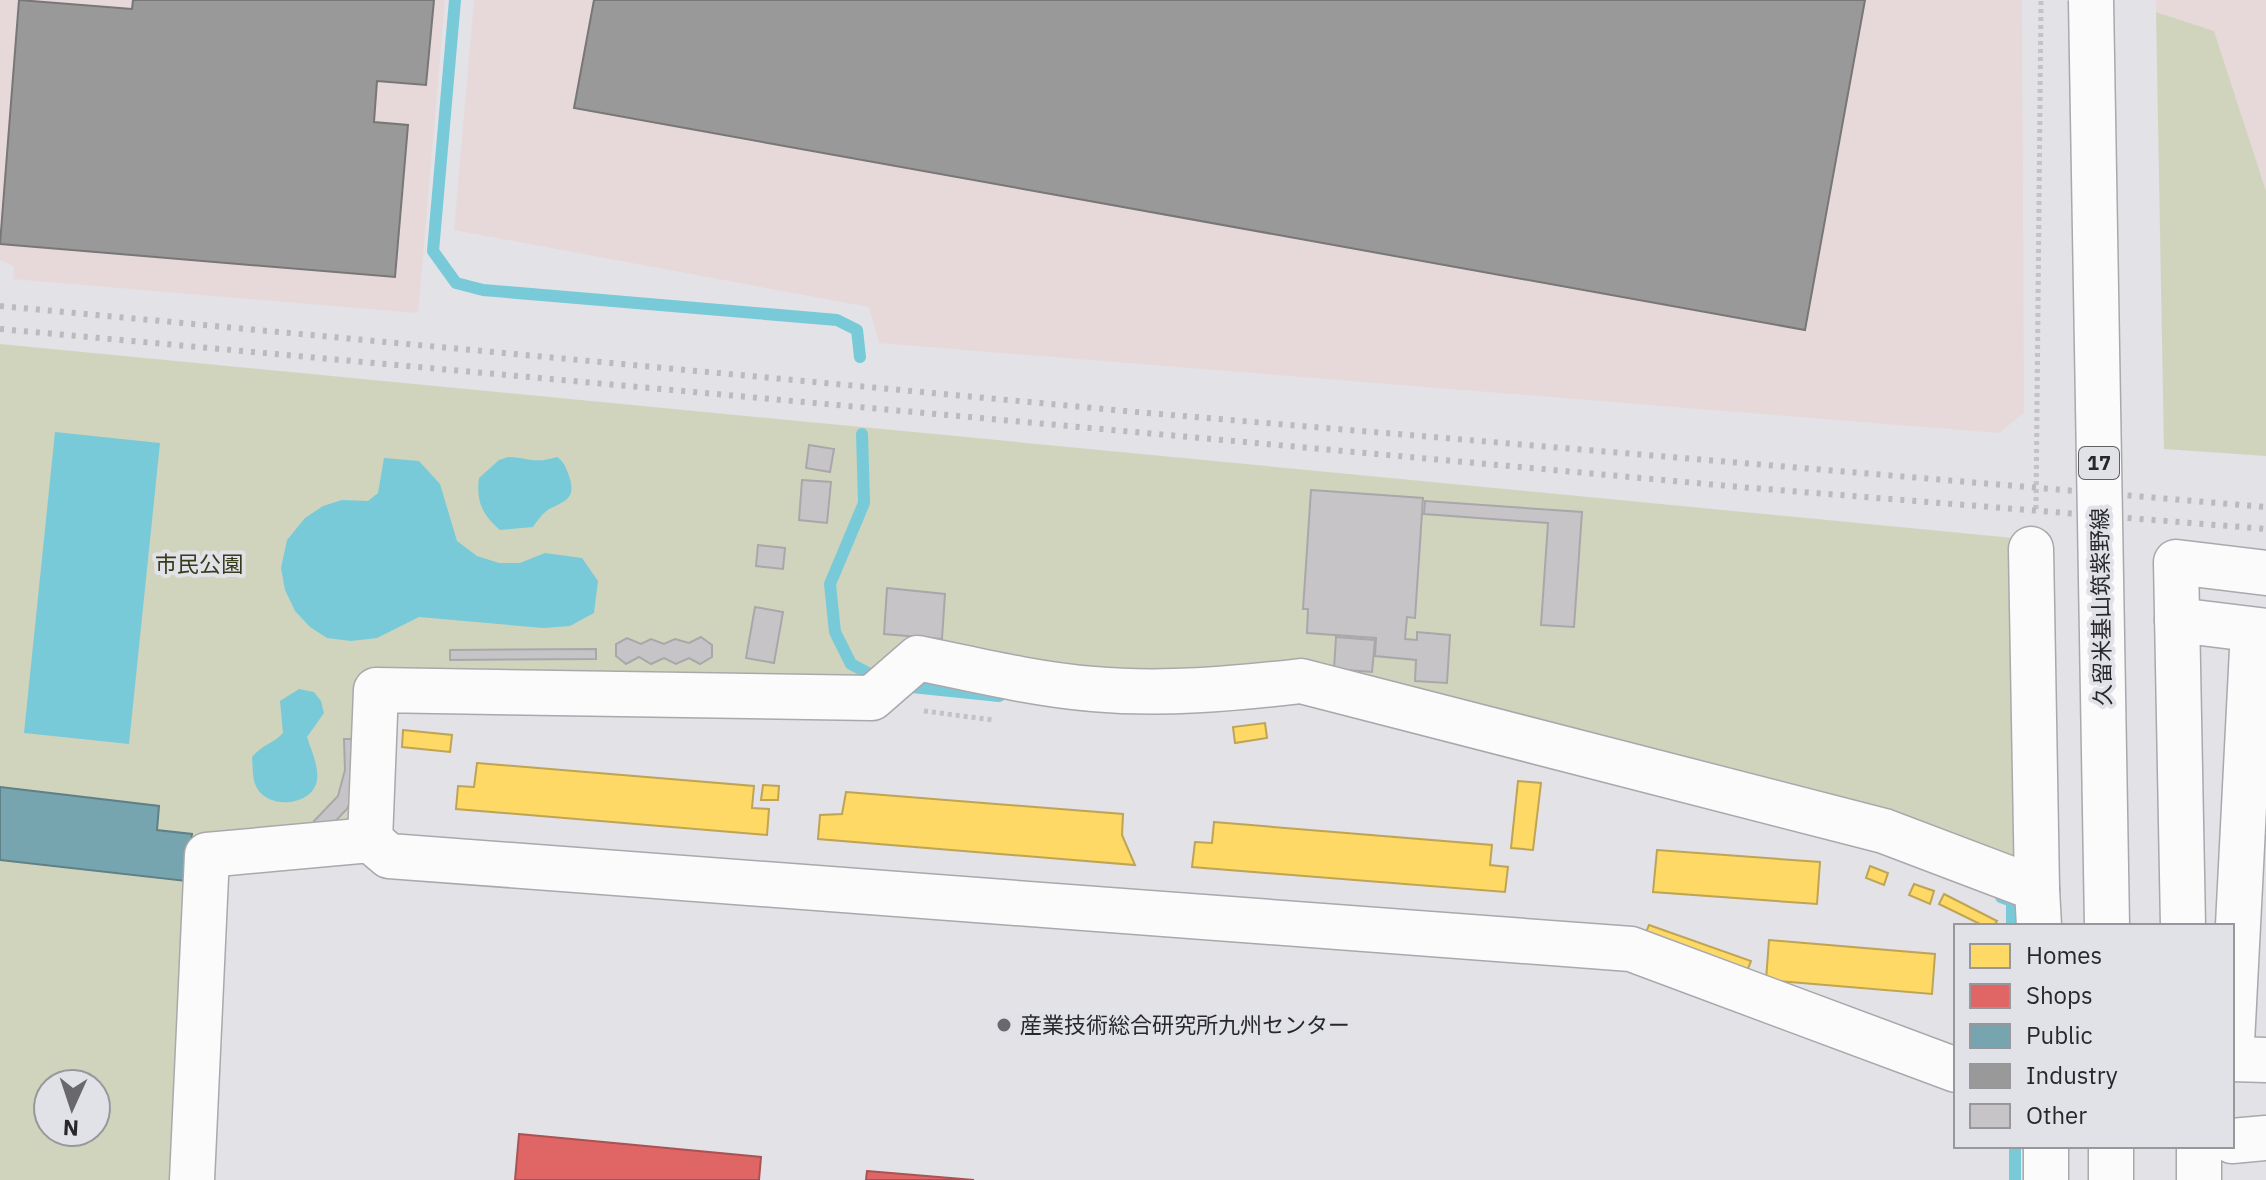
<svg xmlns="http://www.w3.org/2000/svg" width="2266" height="1180" font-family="'IBM Plex Sans','Noto Sans JP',sans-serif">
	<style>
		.industrial { fill: #e7d9d9 }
		.green { fill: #d0d4bd; fill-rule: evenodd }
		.water { fill: #79cad8 }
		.homes { fill: #ffd966; stroke: #bea454; stroke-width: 2 }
		.shops { fill: #e06666; stroke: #a95354; stroke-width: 2 }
		.public { fill: #76a5af; stroke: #5f8087; stroke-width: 2 }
		.industry { fill: #999; stroke: #777778; stroke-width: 2 }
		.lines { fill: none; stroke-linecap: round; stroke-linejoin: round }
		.stream { stroke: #79cad8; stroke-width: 12 }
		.building { fill: #c6c4c7; stroke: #a9a7aa; stroke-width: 2 }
		.minor-casing { stroke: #a9a9ac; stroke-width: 47 }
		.major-casing { stroke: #a9a9ac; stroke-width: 47 }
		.path { stroke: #c3c3c3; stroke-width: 5; stroke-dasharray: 4 4; stroke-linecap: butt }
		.minor { stroke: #fbfbfb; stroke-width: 44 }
		.major { stroke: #fbfbfb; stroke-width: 44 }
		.rail { stroke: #bbbbbc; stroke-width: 6; stroke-dasharray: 4 8; stroke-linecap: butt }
		.major-bridge-casing { stroke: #a9a9ac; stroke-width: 47; stroke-linecap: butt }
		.major-bridge { stroke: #fbfbfb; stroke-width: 44 }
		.poi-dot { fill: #69696d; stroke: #e1e1e8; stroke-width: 3 }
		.labels { text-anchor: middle; stroke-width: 8; stroke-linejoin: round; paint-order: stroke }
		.shield { fill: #e1e1e8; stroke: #606064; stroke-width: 2 }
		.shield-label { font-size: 20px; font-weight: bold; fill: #28282b }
		.park-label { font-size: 22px; fill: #363b19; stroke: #e1e1e8 }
		.street-label { font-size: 22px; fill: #28282b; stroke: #e1e1e8 }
		.poi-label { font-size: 22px; fill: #28282b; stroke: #e1e1e8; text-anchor: start }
	</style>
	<rect width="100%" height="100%" fill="#e2e2e7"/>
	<g class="industrial">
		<path d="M0,0h445l-27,313 -405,-34 1,-13 -14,-6z"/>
		<path d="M474,0h1548l2,413 -25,20 -1120,-90 -10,-36 -415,-77z"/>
		<path d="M2156,0h110v191l-52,-160 -58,-19z"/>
	</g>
	<g class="green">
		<path d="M2156,12l58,19 52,160v265l-102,-7z"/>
		<path d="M0,344l2013,194 11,331 -724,-201 -160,13 -228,-33 -55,38 -494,-8 -2,143 -164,19 -17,340h-180zM48,1084h48v48h-48z"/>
	</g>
	<g class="water">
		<path d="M55,432l105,11 -31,301 -105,-11z"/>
		<path d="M508,457c22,1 27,7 49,0 6,4 8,8 11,16 8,22 2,27 -17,35 -8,4 -13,12 -18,19l-33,3c-18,-16 -24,-28 -21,-52l20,-18z"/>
		<path d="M384,458l35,3 21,23 17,57 20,15 22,7h21l25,-10 37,5 16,23 -4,32 -24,13 -27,2 -124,-11 -42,21 -26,3 -24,-3 -17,-11 -15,-16 -10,-21 -4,-22 6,-28 18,-22 18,-12 19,-6 26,1 10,-8z"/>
		<path d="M299,689l15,3 7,9 3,12 -17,24c4,13 12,29 10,43 -4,26 -48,30 -60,8 -5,-8 -4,-21 -5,-31 11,-13 21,-13 31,-24l-3,-32z"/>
	</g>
	<g class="homes">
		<path d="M1265,723l2,15 -32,5 -2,-16z"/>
		<path d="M403,730l49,5 -2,17 -48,-5z"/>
		<path d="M477,763l277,23 -2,22 17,1 -2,26 -311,-26 2,-23 16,1z"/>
		<path d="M1518,781l23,2 -8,67 -22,-2z"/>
		<path d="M763,785l16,1 -1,14h-17z"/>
		<path d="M846,792l277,22 -1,21 13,30 -317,-26 2,-24 22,-1z"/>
		<path d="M1214,822l278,23 -2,20 18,2 -3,25 -313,-25 3,-25 17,1z"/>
		<path d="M1657,850l163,12 -3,42 -164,-12z"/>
		<path d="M1870,866l18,7 -4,12 -18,-7z"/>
		<path d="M1914,884l20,7 -4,13 -21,-9z"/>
		<path d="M1944,894l53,27 -3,5h-10l-45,-22z"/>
		<path d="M1649,925l102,36 -4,10 -102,-36z"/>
		<path d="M1769,940l166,14 -3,40 -166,-14z"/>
	</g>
	<g class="shops">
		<path d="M519,1134l242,23 -2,23h-244z"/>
		<path d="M867,1171l107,9h-108z"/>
	</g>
	<path class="public" d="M0,787l159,19 -2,24 35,4 -6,47 -186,-21z"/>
	<g class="industry">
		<path d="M19,0l113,9 1,-9h301l-8,85 -49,-4 -3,41 34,3 -13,152 -395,-33z"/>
		<path d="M594,0h1271l-60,330 -1231,-222z"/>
	</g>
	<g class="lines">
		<g class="stream">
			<path d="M455,0l-22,251 23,32 27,7 354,30 20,10 3,27"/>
			<path d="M862,434l2,69 -34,81 5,48 16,32 30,16"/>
			<path d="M902,686l97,10"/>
			<path d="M2001,897l11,4v25"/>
			<path d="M2015,1146v34"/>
		</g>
	</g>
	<g class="building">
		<path d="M809,445l25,4 -4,23 -24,-4z"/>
		<path d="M802,480l29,2 -4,41 -28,-3z"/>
		<path d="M1311,490l112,8 -8,120 -8,-1 -2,22 12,1v-8l33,3 -3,48 -32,-2 1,-21 -41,-4 1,-18 -69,-5 1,-24h-5z"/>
		<path d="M1425,501l157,11 -8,115 -33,-2 7,-102 -124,-9z"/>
		<path d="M758,545l27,3 -2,21 -27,-3z"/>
		<path d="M887,588l58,6 -3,45 -58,-5z"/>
		<path d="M755,607l28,5 -9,51 -28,-5z"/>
		<path d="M701,637l11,8v12l-12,7 -11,-6 -13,6 -12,-6 -13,6 -12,-7 -13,7 -10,-8v-12l11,-6 14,6 10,-5 13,5 11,-5 14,4z"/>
		<path d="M1336,637l39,3 -3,32 -38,-3z"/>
		<path d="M596,649v10l-146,1v-10z"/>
		<path d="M344,739h15l-3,53 -9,17 -23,24 -10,-12 24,-25 7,-26z"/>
	</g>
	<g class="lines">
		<g class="minor-casing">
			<g id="minor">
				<path d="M2031,549l6,340"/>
				<path d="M2177,620l89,11"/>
				<path d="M370,840l6,-150 496,8 46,-40c58,12 116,26 175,31 69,6 139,0 208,-8l583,150 153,58 2,37"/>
				<path d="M2183,926l-7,-364 90,11"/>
				<path d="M2232,1043l21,-413"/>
				<path d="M2232,1059l34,1"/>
				<path d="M2232,1141l34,-3"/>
				<path d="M2046,1146v34"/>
				<path d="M2199,1146v34"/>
				<path d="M192,1180l15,-325 163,-15 19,16 1242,93 325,121"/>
			</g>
		</g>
		<g class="major-casing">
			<path id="major" d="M2111,1146v34"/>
		</g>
		<g class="path">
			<path d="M2036,509l5,-509"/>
			<path d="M924,711l69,9"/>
		</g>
		<use href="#minor" class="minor"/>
		<use href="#major" class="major"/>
		<g class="rail">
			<path d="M0,306l1147,107 1119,94"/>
			<path d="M0,329l1740,158 526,42"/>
		</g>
		<g class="major-bridge-casing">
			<path id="major-bridge" d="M2091,0l16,926"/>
		</g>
		<use href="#major-bridge" class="major-bridge"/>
	</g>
	<circle class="poi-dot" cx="1004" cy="1025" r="8"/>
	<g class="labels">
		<rect class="shield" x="2079" y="447" width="40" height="32" rx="6"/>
		<g class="shield-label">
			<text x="2099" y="470">17</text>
		</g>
		<g class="park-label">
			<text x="199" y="572">市民公園</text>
		</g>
		<g class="street-label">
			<text transform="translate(2101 607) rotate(-91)" y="8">久留米基山筑紫野線</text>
		</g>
		<g class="poi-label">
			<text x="1020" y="1033">産業技術総合研究所九州センター</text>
		</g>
	</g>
	<rect x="1954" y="924" width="280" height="224" fill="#e1e1e8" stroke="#97979c" stroke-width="2"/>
	<rect x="1970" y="944" width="40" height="24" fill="#ffd966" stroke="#97979c" stroke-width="2"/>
	<text x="2026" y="964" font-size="24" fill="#28282b">Homes</text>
	<rect x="1970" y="984" width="40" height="24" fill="#e06666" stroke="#97979c" stroke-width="2"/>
	<text x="2026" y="1004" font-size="24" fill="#28282b">Shops</text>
	<rect x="1970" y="1024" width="40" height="24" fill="#76a5af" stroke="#97979c" stroke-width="2"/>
	<text x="2026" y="1044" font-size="24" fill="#28282b">Public</text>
	<rect x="1970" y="1064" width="40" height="24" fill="#999999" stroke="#97979c" stroke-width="2"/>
	<text x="2026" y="1084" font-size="24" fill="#28282b">Industry</text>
	<rect x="1970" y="1104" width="40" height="24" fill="#c6c4c7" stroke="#97979c" stroke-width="2"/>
	<text x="2026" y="1124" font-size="24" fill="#28282b">Other</text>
	<g transform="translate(72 1108) rotate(183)"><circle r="38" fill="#e1e1e8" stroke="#97979c" stroke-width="2"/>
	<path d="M0-6L14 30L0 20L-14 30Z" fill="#69696d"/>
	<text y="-12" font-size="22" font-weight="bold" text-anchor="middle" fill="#28282b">N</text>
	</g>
</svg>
